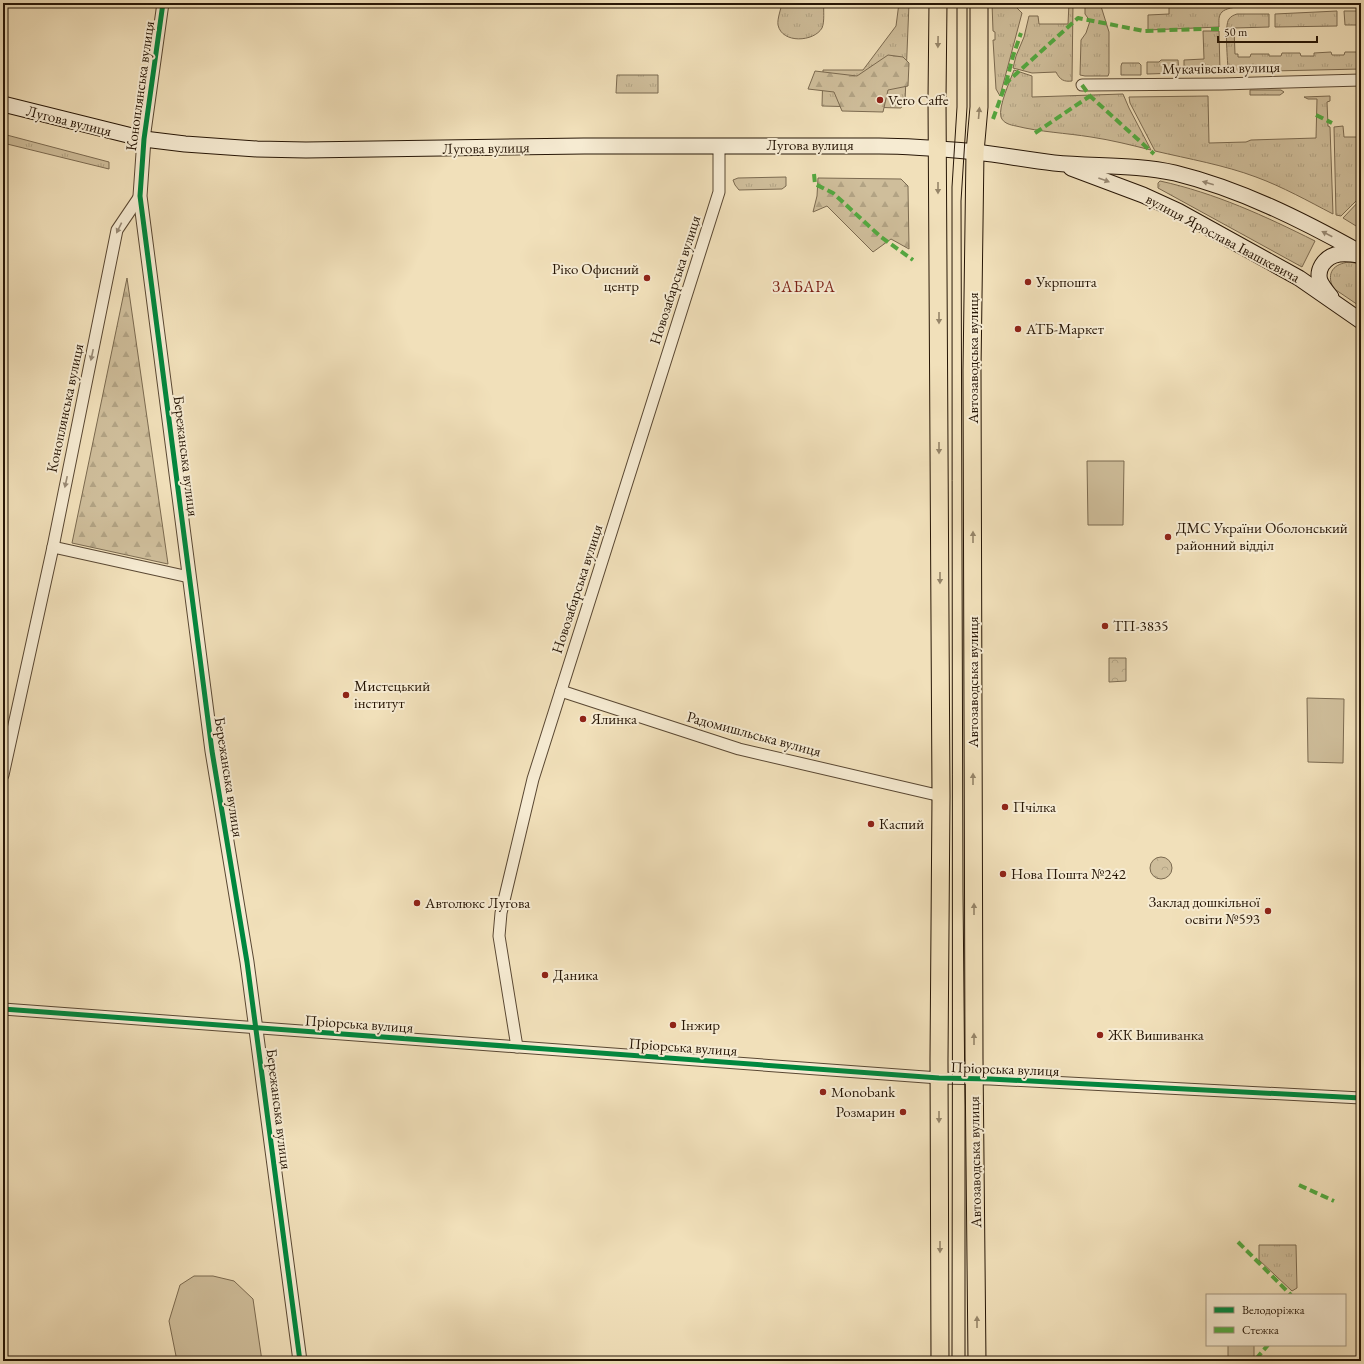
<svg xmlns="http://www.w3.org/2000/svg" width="1364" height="1364" font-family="'EB Garamond',serif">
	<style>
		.grass { fill: url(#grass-tufts); stroke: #7b6a50 }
		.forest { fill: url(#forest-firs); stroke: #7b6a50 }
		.park { fill: url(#park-crowns); stroke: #7b6a50 }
		.garden { fill: #cfbe9b; stroke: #7b6a50 }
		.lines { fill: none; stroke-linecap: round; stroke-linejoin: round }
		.minor-casing { stroke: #5a4833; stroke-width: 13 }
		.tertiary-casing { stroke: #5a4833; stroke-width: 15 }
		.secondary-casing { stroke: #271606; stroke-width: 17 }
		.primary-casing { stroke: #271606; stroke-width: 19 }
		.minor { stroke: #f6ebd2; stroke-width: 11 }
		.tertiary { stroke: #f6ebd2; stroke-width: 13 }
		.secondary { stroke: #f6ebd2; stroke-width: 15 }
		.primary { stroke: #f1e0ba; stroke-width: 17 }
		.tram { stroke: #271606; stroke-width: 1 }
		.quiet { stroke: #53a940; stroke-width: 4; stroke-dasharray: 8 4; stroke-linecap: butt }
		.cycleway-casing { stroke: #f6ebd2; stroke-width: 8 }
		.cycleway { stroke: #00873e; stroke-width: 5 }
		.oneway { fill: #968569 }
		.oneway2 { fill: #998b76 }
		.poi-dot { fill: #8f2418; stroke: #f6ebd2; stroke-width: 1.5 }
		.labels { text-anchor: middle; stroke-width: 4; stroke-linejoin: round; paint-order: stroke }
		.street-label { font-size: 15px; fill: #271606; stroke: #f6ebd2 }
		.poi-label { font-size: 15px; fill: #271606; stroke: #f6ebd2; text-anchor: start }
		.neighbourhood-label { font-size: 16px; letter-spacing: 1px; fill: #7a1f14; stroke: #f6ebd2 }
	</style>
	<defs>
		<pattern id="grass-tufts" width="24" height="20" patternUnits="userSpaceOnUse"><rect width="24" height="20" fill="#cfbe9b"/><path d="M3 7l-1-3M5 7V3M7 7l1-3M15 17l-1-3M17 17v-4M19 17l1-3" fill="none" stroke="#b2a384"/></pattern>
		<pattern id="forest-firs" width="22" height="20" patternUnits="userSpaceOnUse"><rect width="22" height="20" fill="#cfbe9b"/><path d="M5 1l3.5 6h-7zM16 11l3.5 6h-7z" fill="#b2a384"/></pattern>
		<pattern id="park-crowns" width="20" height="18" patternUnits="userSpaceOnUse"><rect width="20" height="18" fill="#cfbe9b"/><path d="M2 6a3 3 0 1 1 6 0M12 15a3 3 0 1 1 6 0" fill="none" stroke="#b2a384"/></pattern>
	</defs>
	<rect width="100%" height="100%" fill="#f1e0ba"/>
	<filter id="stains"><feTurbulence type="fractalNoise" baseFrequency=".005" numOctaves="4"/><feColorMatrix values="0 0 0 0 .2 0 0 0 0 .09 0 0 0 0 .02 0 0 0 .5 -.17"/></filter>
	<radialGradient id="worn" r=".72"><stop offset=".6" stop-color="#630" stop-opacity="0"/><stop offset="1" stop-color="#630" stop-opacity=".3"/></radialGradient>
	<g class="grass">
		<path d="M782,3h42c-1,7 1,18 -2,25 -8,14 -40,16 -44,-3 -1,-6 3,-16 4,-22z"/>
		<path d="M899,3h10l-4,99 -4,6 -79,-2 1,-36h40l33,-44z"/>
		<path d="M992,3h20l10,10 -22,83 -4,-7 -3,-49h2v-8l-2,-1z"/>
		<path d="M1069,3h4l-1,78c-8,1 -12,-1 -16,-9l-24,1 -19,-5 3,-12 8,-19 5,-21h9l1,8h29z"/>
		<path d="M1085,3h15l9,29v41l-1,3h-23l-5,-1 1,-35 5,-7 4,-12 -5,-7z"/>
		<path d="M1169,3l40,3v-3h57l1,3c-11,0 -38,-1 -45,6 -4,4 -3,9 -3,15l-71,3v-15l21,-1z"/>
		<path d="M1337,11v15l-62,1v-13z"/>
		<path d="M1344,11h17v14h-16z"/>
		<path d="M1237,14h32v13l-35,1 1,26h3v3h12l1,-3h18v2h12l1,-3h18l1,3h13v-3l17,-1 1,3h12l1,-3h16v17l-133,3c0,-10 -4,-47 1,-53 2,-3 5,-4 8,-5z"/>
		<path d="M1203,31h16l1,41 -36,1v-13l20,-1z"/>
		<path d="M1161,60h17l1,13 -32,1v-12h12z"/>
		<path d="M1122,63h17l2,2v10h-20v-9z"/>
		<path d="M1014,70l18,6v21l91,-3 6,14 22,42c-20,-5 -40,-10 -60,-13 -25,-4 -51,-5 -75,-11 -6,-1 -13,-3 -15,-9 -3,-10 9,-36 13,-47z"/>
		<path d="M617,75h41v18h-42z"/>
		<path d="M1250,90h31l3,2 -4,3h-30z"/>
		<path d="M1208,96l1,47 37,-1 5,-2 65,-2 1,-39h-9l-4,-2 26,-1v5l-3,1 1,24 2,1 3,87c-25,-13 -50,-27 -77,-37 -32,-12 -67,-18 -101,-26l-25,-48 -1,-6z"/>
		<path d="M1343,126l1,11h13l1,20h2l1,39 -20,20 -5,-1 -2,-88z"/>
		<path d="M3,134l106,28v7l-106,-26z"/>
		<path d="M786,177v9l-4,3 -43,1 -4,-5 -2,-5 5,-2z"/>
		<path d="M1160,181c55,12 105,35 155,60l-13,26 -144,-79v-5z"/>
		<path d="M1361,199v30l-18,-11z"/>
		<path d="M1349,262l6,1 6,3v41l-28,-19c-7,-16 1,-24 16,-26z"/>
		<path d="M1259,1245h37l1,43 -5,3 -33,-31z"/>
	</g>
	<g class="forest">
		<path d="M888,55l15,2 6,6 -1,23 -20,4 -5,22 -41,-1 -8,-19 -26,-3 7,-18 42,5z"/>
		<path d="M818,178l83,1 7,7 1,63 -18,-10 -18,13 -46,-46 -14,6 4,-16z"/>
		<path d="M127,278l41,286 -96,-21z"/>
	</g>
	<g class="park">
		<path d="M1109,658h17v23l-17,1z"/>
		<circle cx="1161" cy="868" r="11"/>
	</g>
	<g class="garden">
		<path d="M1087,461h37l-1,64h-35z"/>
		<path d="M1307,698l37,1 -1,64 -35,-1z"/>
		<path d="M194,1276h19l21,5 19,18 9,62h-85l-8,-40 11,-36z"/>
		<rect x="1228" y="1345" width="26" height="13"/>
	</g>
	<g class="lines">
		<g class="minor-casing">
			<g id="minor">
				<path d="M1082,85l140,-1 139,-4"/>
				<path d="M144,139l19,-136"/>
				<path d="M53,547l136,30"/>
				<path d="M561,691l178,58 202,47"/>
				<path d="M3,775l50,-228 64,-317 23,-34"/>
				<path d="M3,1009l936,69 51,1 371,19"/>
				<path d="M517,1047l-18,-111 2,-23 32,-134 186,-587v-46"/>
			</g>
		</g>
		<g class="tertiary-casing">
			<path id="tertiary" d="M144,139l-4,57 72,555 35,211 53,399"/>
		</g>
		<g class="secondary-casing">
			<g id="secondary">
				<path d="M3,104l141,35 41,5 72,5 49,1 278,-4h295c32,0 65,3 97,6 26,3 52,8 78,11 40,4 81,1 121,10 65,16 127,47 186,80"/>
				<path d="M1071,168l72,27 35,16 121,67 62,43"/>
				<path d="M1331,297c-4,-5 -9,-11 -11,-16 -2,-6 -1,-11 2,-16 9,-14 24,-12 38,-10"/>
			</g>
		</g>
		<g class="primary-casing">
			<g id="primary">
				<path d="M938,3l-1,96 4,697 -2,264 1,301"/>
				<path d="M977,1361l-3,-302 -2,-689 3,-218 4,-45v-104"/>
			</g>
		</g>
		<use href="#minor" class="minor"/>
		<use href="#tertiary" class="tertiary"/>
		<use href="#secondary" class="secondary"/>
		<use href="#primary" class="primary"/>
		<g class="tram">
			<path d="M952,1361c1,-391 0,-783 0,-1174l5,-80v-104"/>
			<path d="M965,1361v-255l-2,-215 -2,-690 6,-94v-104"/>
		</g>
		<g class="quiet">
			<path d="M1211,29h10"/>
			<path d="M1006,83l7,-27 8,-23"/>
			<path d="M1082,85l8,11 64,58"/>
			<path d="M1316,115l16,8"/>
			<path d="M993,119l13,-36 72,-65 66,13 58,-2"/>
			<path d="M1035,133l55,-37"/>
			<path d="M814,174l1,10 18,9 48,44 32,23"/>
			<path d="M1299,1185l35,16"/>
			<path d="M1238,1242l53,53"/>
			<path d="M1256,1359l12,-14"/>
		</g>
		<g class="cycleway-casing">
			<g id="cycleway">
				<path d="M163,3l-19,136 -4,57 72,555 35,211 53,399"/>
				<path d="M3,1009l936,69 51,1 371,19"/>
			</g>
		</g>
		<use href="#cycleway" class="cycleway"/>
	</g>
	<defs><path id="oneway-solid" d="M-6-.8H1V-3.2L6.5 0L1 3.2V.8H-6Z"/></defs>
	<g class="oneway">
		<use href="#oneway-solid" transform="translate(938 42) rotate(91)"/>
		<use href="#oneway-solid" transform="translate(979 113) rotate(-85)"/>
		<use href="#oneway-solid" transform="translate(938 188) rotate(90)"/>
		<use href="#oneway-solid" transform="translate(939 318) rotate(90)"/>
		<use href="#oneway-solid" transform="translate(939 448) rotate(90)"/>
		<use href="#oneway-solid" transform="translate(973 537) rotate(-90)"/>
		<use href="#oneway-solid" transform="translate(940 578) rotate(90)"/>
		<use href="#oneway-solid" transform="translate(973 779) rotate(-90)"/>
		<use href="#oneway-solid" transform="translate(974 909) rotate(-90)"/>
		<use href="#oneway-solid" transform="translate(974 1039) rotate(-90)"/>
		<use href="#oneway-solid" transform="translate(939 1117) rotate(90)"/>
		<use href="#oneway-solid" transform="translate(940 1247) rotate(90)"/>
		<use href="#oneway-solid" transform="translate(977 1322) rotate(-90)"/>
	</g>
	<g class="oneway2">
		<use href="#oneway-solid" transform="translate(1104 180) rotate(20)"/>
		<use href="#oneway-solid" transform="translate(1208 183) rotate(-164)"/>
		<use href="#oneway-solid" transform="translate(119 228) rotate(116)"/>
		<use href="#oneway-solid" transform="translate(1327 234) rotate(-153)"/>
		<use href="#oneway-solid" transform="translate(92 355) rotate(102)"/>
		<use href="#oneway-solid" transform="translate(66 482) rotate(102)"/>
	</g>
	<g class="poi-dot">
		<circle cx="880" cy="100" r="4"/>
		<circle cx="647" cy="278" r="4"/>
		<circle cx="1028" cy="282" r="4"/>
		<circle cx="1018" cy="329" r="4"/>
		<circle cx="1168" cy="537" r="4"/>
		<circle cx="1105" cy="626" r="4"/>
		<circle cx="346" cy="695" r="4"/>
		<circle cx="583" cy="719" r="4"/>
		<circle cx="1005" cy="807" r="4"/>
		<circle cx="871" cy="824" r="4"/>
		<circle cx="1003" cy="874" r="4"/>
		<circle cx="417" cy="903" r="4"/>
		<circle cx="1268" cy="911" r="4"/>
		<circle cx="545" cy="975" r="4"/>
		<circle cx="673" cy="1025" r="4"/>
		<circle cx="1100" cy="1035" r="4"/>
		<circle cx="823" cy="1092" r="4"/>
		<circle cx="903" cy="1112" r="4"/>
	</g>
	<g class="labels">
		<g class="street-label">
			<text transform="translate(1221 68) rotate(-1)" y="5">Мукачівська вулиця</text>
			<text transform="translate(140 86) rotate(-82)" y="5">Коноплянська вулиця</text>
			<text transform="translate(69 121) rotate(14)" y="5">Лугова вулиця</text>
			<text x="810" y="150">Лугова вулиця</text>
			<text transform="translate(486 148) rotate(-1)" y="5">Лугова вулиця</text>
			<text transform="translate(1223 238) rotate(28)" y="5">вулиця Ярослава Івашкевича</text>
			<text transform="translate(675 280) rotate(-72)" y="5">Новозабарська вулиця</text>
			<text transform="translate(973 358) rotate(-90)" y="5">Автозаводська вулиця</text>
			<text transform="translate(65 408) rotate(-78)" y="5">Коноплянська вулиця</text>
			<text transform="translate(186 456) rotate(83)" y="5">Бережанська вулиця</text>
			<text transform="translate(577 589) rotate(-72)" y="5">Новозабарська вулиця</text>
			<text transform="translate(973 682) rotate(-90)" y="5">Автозаводська вулиця</text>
			<text transform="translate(754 734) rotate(15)" y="5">Радомишльська вулиця</text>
			<text transform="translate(229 777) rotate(81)" y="5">Бережанська вулиця</text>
			<text transform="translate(359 1024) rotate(4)" y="5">Пріорська вулиця</text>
			<text transform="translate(683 1047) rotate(4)" y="5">Пріорська вулиця</text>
			<text transform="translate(1005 1069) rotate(2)" y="5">Пріорська вулиця</text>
			<text transform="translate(279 1109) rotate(83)" y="5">Бережанська вулиця</text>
			<text transform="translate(975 1162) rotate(-91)" y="5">Автозаводська вулиця</text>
		</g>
		<g class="poi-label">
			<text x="888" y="105">Vero Caffe</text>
			<text x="639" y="274" text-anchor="end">Ріко Офисний<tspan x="639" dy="17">центр</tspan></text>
			<text x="1036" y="287">Укрпошта</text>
			<text x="1026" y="334">АТБ-Маркет</text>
			<text x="1176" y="533">ДМС України Оболонський<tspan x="1176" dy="17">районний відділ</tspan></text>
			<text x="1113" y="631">ТП-3835</text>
			<text x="354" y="691">Мистецький<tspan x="354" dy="17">інститут</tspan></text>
			<text x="591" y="724">Ялинка</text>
			<text x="1013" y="812">Пчілка</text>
			<text x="879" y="829">Каспий</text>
			<text x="1011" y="879">Нова Пошта №242</text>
			<text x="1260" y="907" text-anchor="end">Заклад дошкільної<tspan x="1260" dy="17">освіти №593</tspan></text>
			<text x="425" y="908">Автолюкс Лугова</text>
			<text x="553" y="980">Даника</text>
			<text x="681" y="1030">Інжир</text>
			<text x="1108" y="1040">ЖК Вишиванка</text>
			<text x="831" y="1097">Monobank</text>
			<text x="895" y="1117" text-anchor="end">Розмарин</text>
		</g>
		<g class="neighbourhood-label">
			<text x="804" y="292">ЗАБАРА</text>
		</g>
	</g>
	<rect width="1364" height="1364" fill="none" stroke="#f1e0ba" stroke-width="16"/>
	<rect x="4" y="4" width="1356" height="1356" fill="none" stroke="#271606" stroke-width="2"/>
	<rect x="8" y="8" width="1348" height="1348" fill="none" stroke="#271606"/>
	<rect x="1206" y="1294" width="140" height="52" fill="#f6ebd2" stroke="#a39680"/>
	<rect x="1214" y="1307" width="20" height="6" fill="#00873e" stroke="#a39680"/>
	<text x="1242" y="1314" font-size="12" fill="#271606">Велодоріжка</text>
	<rect x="1214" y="1327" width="20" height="6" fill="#53a940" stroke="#a39680"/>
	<text x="1242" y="1334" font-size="12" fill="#271606">Стежка</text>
	<path d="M1218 36v6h99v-6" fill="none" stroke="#271606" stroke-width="2"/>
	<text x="1224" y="36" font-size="12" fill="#271606" stroke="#f6ebd2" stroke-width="3" paint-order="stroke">50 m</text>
	<rect width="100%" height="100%" filter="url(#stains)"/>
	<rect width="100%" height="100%" fill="url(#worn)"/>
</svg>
